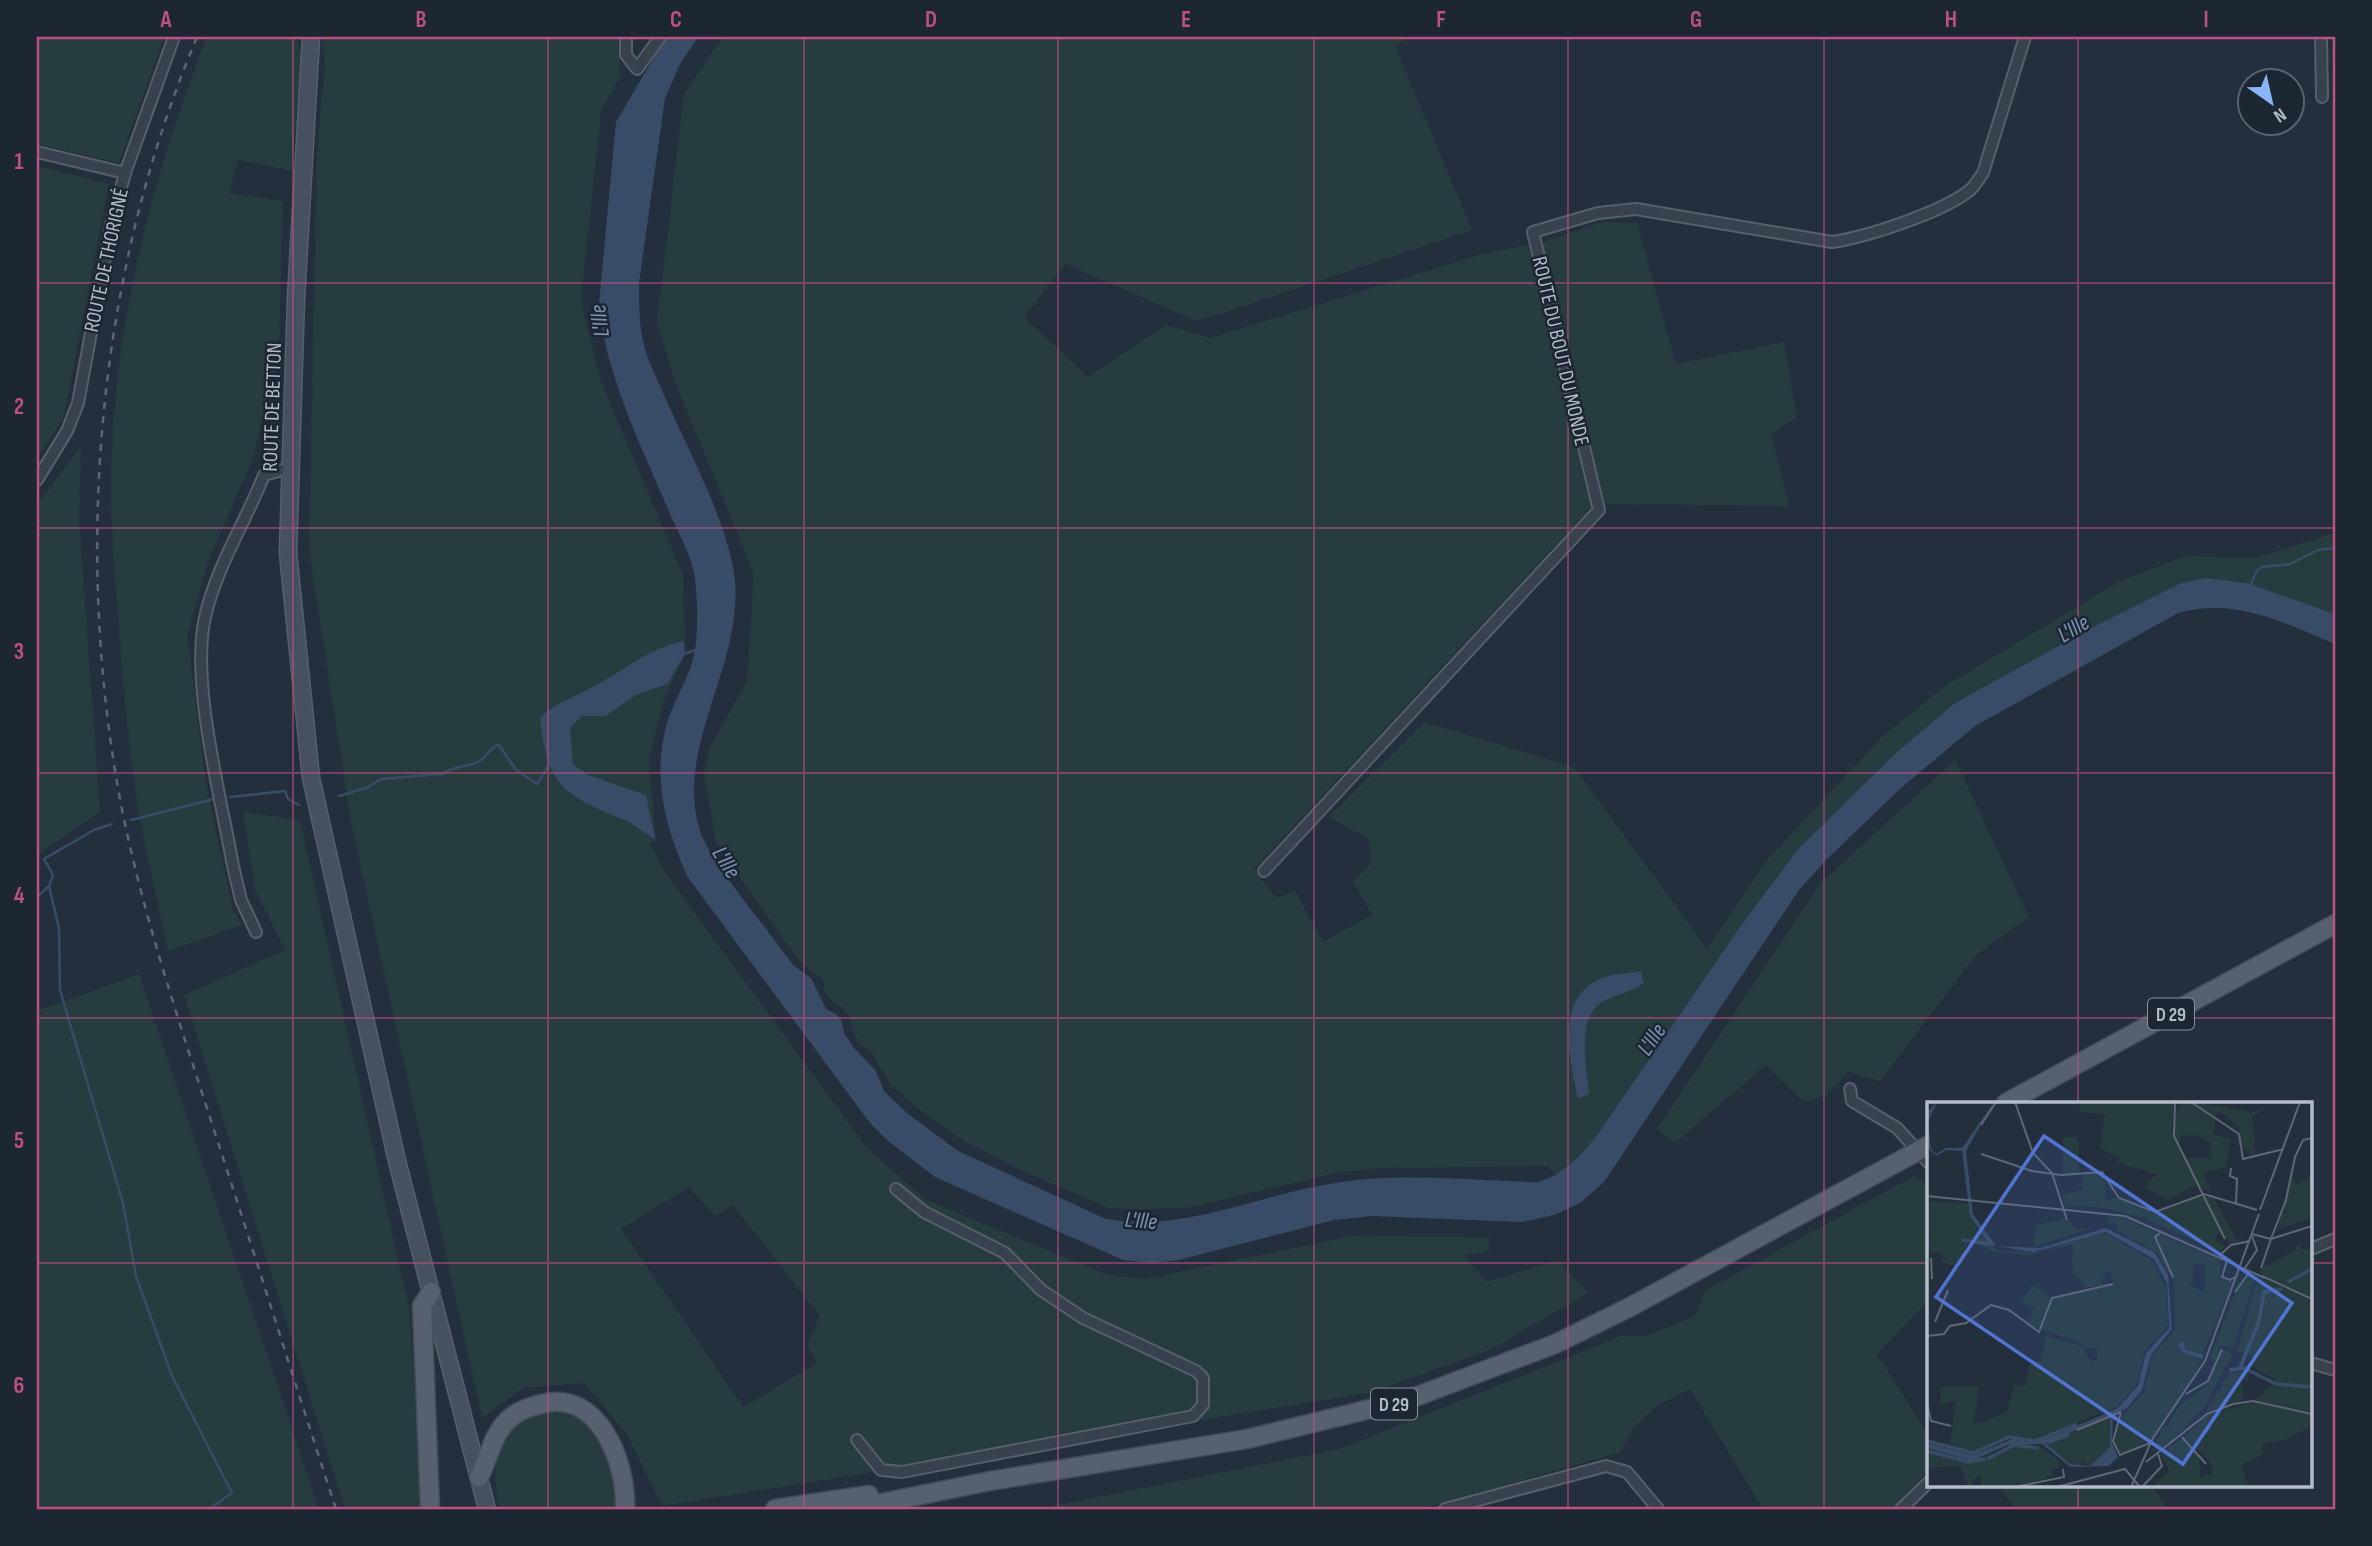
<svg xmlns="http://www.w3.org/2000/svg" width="2372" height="1546" font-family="'Sofia Sans Condensed',sans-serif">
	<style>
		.green { fill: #263c3f; fill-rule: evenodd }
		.water { fill: #394c67 }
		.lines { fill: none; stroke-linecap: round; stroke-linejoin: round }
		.stream { stroke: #394c67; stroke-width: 2.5 }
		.street-casing { stroke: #565f6c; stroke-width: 14 }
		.secondary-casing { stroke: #565f6c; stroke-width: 19 }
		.primary-casing { stroke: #414a57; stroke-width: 21 }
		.street { stroke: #38414e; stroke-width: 10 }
		.secondary { stroke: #465061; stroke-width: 16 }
		.primary { stroke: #56606e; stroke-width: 18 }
		.rail { stroke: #5a6575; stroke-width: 2.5; stroke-dasharray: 7 7; stroke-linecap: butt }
		.grid { fill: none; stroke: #bd5182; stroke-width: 2; stroke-opacity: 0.55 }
		.labels { text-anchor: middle; stroke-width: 5; stroke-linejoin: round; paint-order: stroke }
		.shield { fill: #1d2633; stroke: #878f9c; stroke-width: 2 }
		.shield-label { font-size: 19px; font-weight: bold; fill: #b4bcc9 }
		.street-label { font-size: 21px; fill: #b4bcc9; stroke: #1d2633 }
		.water-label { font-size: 23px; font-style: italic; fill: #7c92b1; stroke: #1d2633 }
		.inset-river { fill: none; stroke: #394c67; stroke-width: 3.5 }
		.inset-road { fill: none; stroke: #5e6776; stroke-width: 2 }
		.view { fill: #5274d3; fill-opacity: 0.15; stroke: #5274d3; stroke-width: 3.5 }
		.inset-edge { fill: none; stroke: #b4bcc9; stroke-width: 3.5 }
		.neatline { fill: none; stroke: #bd5182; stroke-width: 2.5 }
		.grid-label { font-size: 23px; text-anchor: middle; font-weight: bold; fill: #bd5182 }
	</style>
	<rect width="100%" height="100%" fill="#242f3e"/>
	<g class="green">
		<path d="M37,37h127l-45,126 -82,-19z"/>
		<path d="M207,37h90l4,18 -9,116 -54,-11 -9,33 54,8 -4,152 -27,108 -44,101 -21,73 19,149 27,126 9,15 -74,26c-10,-48 -22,-97 -30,-145 -11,-68 -16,-137 -21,-205 -4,-51 -8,-102 -5,-154 7,-141 43,-279 95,-410z"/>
		<path d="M322,37h296l2,39 -19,35 -20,190 20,81 82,193 2,79 -21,45 -15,60 7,82 -6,2 14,28 202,276 60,53 182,75 38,4 205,-43 138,1v14l-25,4 23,27 71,-22 30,33 -98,57 -121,43 -707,113 -35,-72 -43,-51 -61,5 -41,30 -131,-596 -42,-273 8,-393 8,-94zM689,1187l26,29 18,-11 87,111 -13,29 10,18 -74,44 -122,-178z"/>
		<path d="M722,37h687l-14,9 77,184 -261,87 -17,3 -129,-56 -41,53 64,60 78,-52 44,13 272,-84 62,-12 57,-20 36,1 39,141 108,-22 13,75 -26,17 18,72 -179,-2 -19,3 -337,362 22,29 19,-7 28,51 49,-27 -19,-34 18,-17 -2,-25 -40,-22 95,-95 150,45 133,182 60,-89 115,-123 63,-51 173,-104 68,-26 70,2 79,-25v81l-88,-31 -40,-5 -26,5 -94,47 -132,73 -58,49 -100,98 -57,77 -145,211 -22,25 -16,13 -9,-10 -169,2 -44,5 -143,34 -61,3 -22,-2 -89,-38 -55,-28 -50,-36 -24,-21 -20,-33 -12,-9 -7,-13 -2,-12 -8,-11 -10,-6 -8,-11 -1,-10 -24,-19 -83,-118 -12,-69 5,-25 38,-68 7,-107 -80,-195 -17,-57 27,-228z"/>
		<path d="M37,166l72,18 -46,235 -26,39z"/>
		<path d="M81,446l-2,74 21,292 -63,43v-350z"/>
		<path d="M1955,760l74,157 -53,38 -96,126 -32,-9 -21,23 -23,7 -38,-37 -91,78 -18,-14 163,-245z"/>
		<path d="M243,812l57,8 109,489 14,200h-78l-161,-514 101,-45 -30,-61z"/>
		<path d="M139,974l180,535h-282v-498z"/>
		<path d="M1914,1176l15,9v115l-52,54 52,82v34l-37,39h-129l-73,-120c-34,15 -54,29 -69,63l-190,54 -30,3h-364l303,-60 281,-113h25l49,-20 11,-26z"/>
		<path d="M557,1408c44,12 61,58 61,101h-119c-9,-56 -4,-88 58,-101z"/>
		<path d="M1998,1485h153l17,24h-152z"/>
	</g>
	<g class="water">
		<path d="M666,37h32l-18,27 -15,34 -26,185c0,20 0,39 4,58 4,19 14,37 21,54 23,53 56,112 68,167 21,93 -60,180 -32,269 10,30 61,90 81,118l13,17 17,12 15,31 10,5 6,8 2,11 10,15 22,23 8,20 23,22 51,38 148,68c78,14 153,-25 230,-36 65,-11 135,-2 202,-1 26,-8 39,-23 57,-44l145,-211 57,-77 100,-98 58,-49 132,-73 94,-47 26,-5 40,5 88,31v30c-52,-22 -100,-47 -157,-31l-203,113 -74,62 -75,72 -27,30 -195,292 -24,21 -26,12 -32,7 -150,-6 -38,4 -156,40 -26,3 -29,-3 -188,-83 -47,-36 -18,-18 -183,-247c-21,-48 -35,-96 -21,-149 6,-23 19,-42 26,-64 7,-21 6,-67 2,-90 -4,-21 -18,-44 -26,-64 -28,-66 -62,-133 -69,-205l17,-182z"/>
		<path d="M684,641l1,13 -18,30 -32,11 -29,21h-24l-12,12 3,36 15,11 58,20 9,44c-10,-5 -18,-13 -28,-18 -62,-26 -79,-31 -87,-103 14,-15 34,-20 51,-30 31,-16 58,-40 93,-47z"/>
		<path d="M1641,971l3,12c-13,9 -26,11 -40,18 -29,14 -17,67 -15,93l-11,5c-9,-41 -25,-107 30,-123 11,-3 23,-3 33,-5z"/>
	</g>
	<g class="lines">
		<g class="stream">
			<path d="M2250,587l7,-17 5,-3 28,-3 28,-14 17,-2"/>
			<path d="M682,655l13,-5"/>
			<path d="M339,796l27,-8 15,-9 61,-5c12,-9 28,-6 39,-14 7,-5 9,-12 17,-16l18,26 21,14 14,-22"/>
			<path d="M230,797l55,-6 3,8 11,6"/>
			<path d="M131,820l83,-21"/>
			<path d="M49,886l10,42 1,62 63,213 13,73 36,100 60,117 -23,16"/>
			<path d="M37,897l12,-11 4,-11 -9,-16 50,-29 18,-6"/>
		</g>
		<g class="street-casing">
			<g id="street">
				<path d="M626,37v18l11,14 23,-32"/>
				<path d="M2321,37l1,60"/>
				<path d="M37,152l88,21"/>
				<path d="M37,480l30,-49 11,-28 33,-178 14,-52 49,-136"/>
				<path d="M1264,871l335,-361 -66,-278 65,-19 38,-4 196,33c35,-5 111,-30 138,-52 5,-4 9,-12 13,-17l42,-136"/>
				<path d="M256,932l-15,-32 -8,-34c-12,-69 -44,-188 -27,-253 12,-49 40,-92 58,-138l18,-5 8,3"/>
				<path d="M1850,1089l2,12 45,27 32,35"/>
				<path d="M2311,1249l24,-10"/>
				<path d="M2311,1363l24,7"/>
				<path d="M857,1440l24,30 21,2 291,-56 10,-11v-27l-7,-7 -113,-53 -42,-28 -36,-37 -81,-41 -28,-23"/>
				<path d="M1445,1509l161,-43 21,6 31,37"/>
				<path d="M1901,1509l28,-27"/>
			</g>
		</g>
		<g class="secondary-casing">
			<path id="secondary" d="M311,37l-15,261 -8,255 23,225 86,383 90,348"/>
		</g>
		<g class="primary-casing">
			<g id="primary">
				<path d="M2006,1103l329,-179"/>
				<path d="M479,1477c10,-19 13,-42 29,-57 9,-9 21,-13 33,-16 58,-16 86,60 84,105"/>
				<path d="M430,1509l-8,-203 9,-14"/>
				<path d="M775,1509l94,-14"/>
				<path d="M852,1509l138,-28 257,-42 160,-39 148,-56 75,-37 299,-162"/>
			</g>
		</g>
		<use href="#street" class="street"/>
		<use href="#secondary" class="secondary"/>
		<use href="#primary" class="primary"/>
		<path class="rail" d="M197,37c-99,235 -123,506 -78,757 21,112 58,221 93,330 42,128 82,257 124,385"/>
	</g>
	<path class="grid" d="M293,37v1472M548,37v1472M804,37v1472M1058,37v1472M1314,37v1472M1568,37v1472M1824,37v1472M2078,37v1066M37,283h2298M37,528h2298M37,773h2298M37,1018h2298M37,1263h1892M2311,1263h24M2078,1485v24"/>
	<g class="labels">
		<g class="shield">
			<rect x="2148" y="998.5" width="46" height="31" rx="5"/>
			<rect x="1371" y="1388.5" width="46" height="31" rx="5"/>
		</g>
		<g class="shield-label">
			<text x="2171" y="1021">D 29</text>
			<text x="1394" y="1411">D 29</text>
		</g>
		<g class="street-label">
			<text transform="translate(106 260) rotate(-78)" y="7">ROUTE DE THORIGNÉ</text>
			<text transform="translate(1561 351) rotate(77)" y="7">ROUTE DU BOUT DU MONDE</text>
			<text transform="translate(272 407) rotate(-88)" y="7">ROUTE DE BETTON</text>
		</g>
		<g class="water-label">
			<text transform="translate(599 321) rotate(-97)" y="8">L'Ille</text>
			<text transform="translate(2073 628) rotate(-31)" y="8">L'Ille</text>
			<text transform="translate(727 862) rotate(58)" y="8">L'Ille</text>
			<text transform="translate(1651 1039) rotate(-56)" y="8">L'Ille</text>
			<text transform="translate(1141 1220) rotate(5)" y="8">L'Ille</text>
		</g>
	</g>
	<g transform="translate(1927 1102)">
		<rect width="385" height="385" fill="#242f3e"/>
		<path d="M153,0h93l-1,31 14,26 28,-3 -5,-2 2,-11 -12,-7 -17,-1 -3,8 -4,-9v-19l7,-13h8l25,17 -2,16 17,3 -4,30 -24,4 10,21 -15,-8 -29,15 -24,-13 13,-13 -39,-11v-6l-18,-8 5,-35 -26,-2zM265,0l62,10 18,-10 -20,15 4,40 -6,2v-9l-9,-2 -2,-20 -15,-14 -6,-2 -2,4zM136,35h15l1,36 -16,1zM170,70l9,4 -1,24 11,-2 39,16 45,-18 14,2 22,41h12l-19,4 -9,-13 -4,10 9,6 -5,7 -75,-35 -46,-11 -33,-1 -5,-11 21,-5 1,-15zM363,71l6,11 16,-8v42l-30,10 -4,-9 3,-6h7l-5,-4zM0,99l41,3 5,19 24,27 41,2 65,-20 49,28 14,28 2,38 -23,25 -8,33 -19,22 -83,34 -21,-4 -39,17 -25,-8 6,-44 -15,3v-17h38l-6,36 10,-1 24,-10 7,-27 11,1 6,-25h10l5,-25 35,10 10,15 7,-2 -2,-11h-12l-3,-5 -53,-18 6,-17 -13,-5 11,-18 19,13 62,-13v-4l-2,-8 -6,-1 -3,13 -17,3 -12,-15 -1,-28 -44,10 -34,-3 -26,-11 -8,26 -19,-5 1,-9 -15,-2v-17l9,1 -9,-3zM181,115l15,1 97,42v18l13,4 -43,103 -39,55 -28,15 -9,-10 4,-24 26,-29 8,-36 23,-26 -1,-47 -17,-30 -42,-23 3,-5 -9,-2zM267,162l11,1 -1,27 -13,-6zM136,117l9,3 2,6 16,1 -57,18 3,-22zM374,139v8l11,1v21l-11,4 11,-2v25l-52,-25 3,-9 5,2 24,-14zM329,172l-22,73 -14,-2 -5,17 -5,-5 23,-58 13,-24zM331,174l54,25v111l-57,-12 16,-15 5,1v-6l-24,-13v-11l-15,-4zM296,248l10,3 -30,56 -31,31 -23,15 16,-30 7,3 -4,-5 11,-16 29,-23zM303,270h19l-1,8 -6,1 2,18 -38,13zM326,300l59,13v11l-27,14 -23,4 1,10 -22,11 8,22h-90l-3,-4 14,-11 -10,-18 22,-15 17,18 1,21 13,-4 -4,-14 -24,-23 21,-21zM182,315l1,30 -19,19h-6l-1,-7 -4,7 -10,-2 -25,-20zM88,342l24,2 21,15 -2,8h-7l1,6 -11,5 -31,7h-29l1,-11h-5l-2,4 -4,-2 2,9h-4l-9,-21 -33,2v-19l45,13z" fill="#263c3f" fill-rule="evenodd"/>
		<path d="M10,0l-9,20 3,27 5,5 10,-6h16l32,-46 -28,49 7,63 23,32 44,2 66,-20 49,25 13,22 4,54 -21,26 -9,35 -15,18 -14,7 -1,28 6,14 -9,9 -39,1 -28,-23 -35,1 -35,16 -45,-13v-5l46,12 42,-17 22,4 80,-33 21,-23 8,-33 23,-25 -2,-44 -13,-25 -48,-27 -72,20 -44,-7 -20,-29 -8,-65 -15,-1 -11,6 -7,-7 -2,-37zM183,314v31l-20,19 -20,-2 -25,-21z" fill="#394c67" fill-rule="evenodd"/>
		<path class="inset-river" d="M35,138l28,4M361,180l24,-13M251,244l4,-2 2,7 19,6M313,266l19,-47 5,-29 18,-3M302,268l15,-2 32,16 36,3M0,339l46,12 36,-16 26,4 42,-17M120,341l23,-9M0,349l42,11 16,-3M60,357l27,-14 24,3"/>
		<path class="inset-road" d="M88,0l18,51 19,20 15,47M248,0l-1,34 51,103M264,0l48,32 4,25 41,-10M54,23l15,-23M54,52l51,17 29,4 41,-3 17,26 36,14 49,-18 53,16M304,66l-1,8 7,3 -1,25M0,94l198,20 140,62M333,108l40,-108M233,131l-5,4 18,40M325,132l19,5 41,-13M344,137l15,-39 9,-43 8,-17 9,-2M293,153l11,-10 19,-4M4,156l1,21M300,159l-5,16 8,3 7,-4M318,166l12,-18 -5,-14M334,166l10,-29M335,174l50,23M308,190l15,-21M8,220l13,-32M0,234l17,-2 6,-8 16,-3 25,-18 18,5 30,22 13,-34 61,-14M259,292l22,-13 14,-32M0,302l4,17 20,5M194,310l-8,29 7,14 30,-12M150,328l44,-18M255,335l24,27M219,360l61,-48 26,-10 20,-3 59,13M88,385l49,-10 -1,-8M130,385l68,-18 15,18M204,385l22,-49 52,-77 54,-147M215,385l20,-21 -4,-12"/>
		<path class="view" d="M117,34l248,167 -109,161 -247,-167z"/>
		<rect width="385" height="385" class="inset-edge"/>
	</g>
	<rect width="2372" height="1546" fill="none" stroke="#1d2633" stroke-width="77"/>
	<g transform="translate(2271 102) rotate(146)"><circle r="33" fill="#1d2633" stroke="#59626f" stroke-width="2"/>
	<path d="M0-5L12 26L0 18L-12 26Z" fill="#8ab4f8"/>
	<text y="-10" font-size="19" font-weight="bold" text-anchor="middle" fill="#b4bcc9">N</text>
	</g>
	<rect x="38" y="38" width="2296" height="1470" class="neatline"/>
	<g class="grid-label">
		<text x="166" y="27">A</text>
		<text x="421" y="27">B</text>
		<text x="676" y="27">C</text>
		<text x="931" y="27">D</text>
		<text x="1186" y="27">E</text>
		<text x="1441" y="27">F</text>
		<text x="1696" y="27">G</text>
		<text x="1951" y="27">H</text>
		<text x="2206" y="27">I</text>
		<text x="19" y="169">1</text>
		<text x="19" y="414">2</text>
		<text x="19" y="659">3</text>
		<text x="19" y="903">4</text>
		<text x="19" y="1148">5</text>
		<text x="19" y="1393">6</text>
	</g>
</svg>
